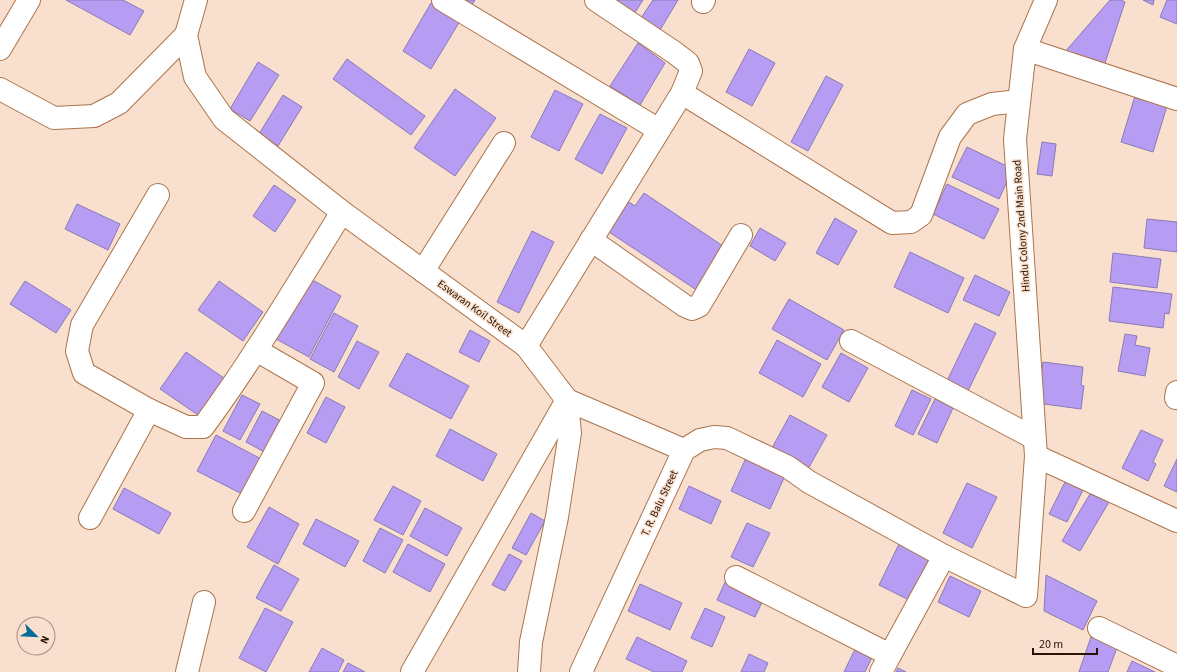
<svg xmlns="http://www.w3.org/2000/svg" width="1177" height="672" font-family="'Source Sans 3',sans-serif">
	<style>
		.building { fill: #b69df3; stroke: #8b7ab6 }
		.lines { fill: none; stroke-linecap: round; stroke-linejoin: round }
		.minor-casing { stroke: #ac744a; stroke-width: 24 }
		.minor { stroke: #fff; stroke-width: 22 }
		.labels { text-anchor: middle; stroke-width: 3; stroke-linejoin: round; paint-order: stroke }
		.street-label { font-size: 11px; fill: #291303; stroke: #f8dfce }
	</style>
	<rect width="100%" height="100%" fill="#f8dfce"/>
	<g class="building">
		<path d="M66,0h57l21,11 -14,24z"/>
		<path d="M453,0h22l-6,10z"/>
		<path d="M617,0h26l-9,14 -18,-12z"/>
		<path d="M653,0h25l-18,30 -19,-12z"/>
		<path d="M1110,0h11l4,2 -21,64 -40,-13z"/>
		<path d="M1143,0h11l-1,5z"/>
		<path d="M1167,0h10v24l-17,-7z"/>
		<path d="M431,3l29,18 -29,48 -28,-18z"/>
		<path d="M638,43l27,20 -25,42 -30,-19z"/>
		<path d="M749,49l26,14 -23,43 -26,-14z"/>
		<path d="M347,59l78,57 -14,19 -78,-56z"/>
		<path d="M258,62l21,13 -29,46 -20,-12z"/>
		<path d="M826,76l17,9 -35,66 -17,-9z"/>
		<path d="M455,89l41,29 -41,58 -41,-28z"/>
		<path d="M555,90l28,14 -24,47 -28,-14z"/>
		<path d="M283,95l19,12 -24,39 -19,-12z"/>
		<path d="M1135,96l32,10 -14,46 -32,-10z"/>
		<path d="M600,114l27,14 -25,46 -27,-15z"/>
		<path d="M1042,142l14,2 -4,32 -15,-2z"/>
		<path d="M967,147l46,22 -14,30 -47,-22z"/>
		<path d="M947,184l52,25 -15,30 -51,-25z"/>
		<path d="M274,185l22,15 -21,32 -22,-16z"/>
		<path d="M644,193l82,55 -28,43 -92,-61 20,-30 9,6z"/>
		<path d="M77,204l43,20 -12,26 -43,-21z"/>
		<path d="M835,218l22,13 -19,34 -22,-12z"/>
		<path d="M1147,219l30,3v30l-33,-4z"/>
		<path d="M760,228l26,15 -11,18 -25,-15z"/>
		<path d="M532,231l22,11 -35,71 -22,-11z"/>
		<path d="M910,252l54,26 -16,35 -54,-26z"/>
		<path d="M1113,253l48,6 -4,29 -47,-6z"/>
		<path d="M975,275l35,17 -11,24 -36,-16z"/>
		<path d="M309,278l32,18 -32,61 -33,-18z"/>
		<path d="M25,281l46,29 -15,23 -46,-29z"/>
		<path d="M219,281l44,31 -20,29 -45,-31z"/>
		<path d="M1113,287l59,7 -3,20 -4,-1 -2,15 -54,-7z"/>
		<path d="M789,299l55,31 -17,30 -55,-31z"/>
		<path d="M334,313l24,13 -24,46 -24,-13z"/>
		<path d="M975,323l21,10 -29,60 -21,-10z"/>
		<path d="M470,330l20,11 -11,21 -20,-10z"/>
		<path d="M1125,334l12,2 -2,9 15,3 -5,28 -27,-5z"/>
		<path d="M777,340l44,24 -18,33 -44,-24z"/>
		<path d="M357,341l22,11 -20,37 -21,-12z"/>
		<path d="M186,352l38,26 -26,37 -38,-26z"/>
		<path d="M407,353l62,33 -18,33 -62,-33z"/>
		<path d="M841,353l27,15 -19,34 -27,-15z"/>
		<path d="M1043,362l40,5 -2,18 3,1 -3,23 -44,-6z"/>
		<path d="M912,390l19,9 -18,36 -18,-9z"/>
		<path d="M242,395l18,9 -20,36 -17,-9z"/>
		<path d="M326,397l19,10 -19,36 -19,-10z"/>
		<path d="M935,399l18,9 -16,35 -19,-9z"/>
		<path d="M262,411l23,12 -17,31 -22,-12z"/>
		<path d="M790,415l37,20 -19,34 -36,-21z"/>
		<path d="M450,429l47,25 -14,27 -47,-25z"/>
		<path d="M1141,430l22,10 -10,22 3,2 -8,17 -26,-13z"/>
		<path d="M216,435l47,25 -19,35 -47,-24z"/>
		<path d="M749,451l39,18 -18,40 -39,-18z"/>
		<path d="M1177,459v33l-13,-6z"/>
		<path d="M1065,482l18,8 -16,32 -18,-8z"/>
		<path d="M967,483l30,14 -25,51 -29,-15z"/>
		<path d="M393,486l28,15 -18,34 -29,-15z"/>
		<path d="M689,486l32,15 -10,23 -32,-15z"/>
		<path d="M124,488l47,25 -12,21 -46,-25z"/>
		<path d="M1090,494l19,8 -29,49 -18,-10z"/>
		<path d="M269,507l30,17 -21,40 -31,-17z"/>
		<path d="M425,508l37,20 -15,28 -37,-20z"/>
		<path d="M531,513l14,8 -19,34 -14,-7z"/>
		<path d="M316,519l43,22 -14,26 -42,-23z"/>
		<path d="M747,523l23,10 -17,34 -22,-10z"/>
		<path d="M380,528l23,12 -18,33 -22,-12z"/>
		<path d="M408,544l37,20 -15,28 -37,-20z"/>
		<path d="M899,544l30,15 -20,41 -30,-15z"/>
		<path d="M509,554l13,7 -17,30 -13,-6z"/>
		<path d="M274,565l25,14 -18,32 -25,-13z"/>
		<path d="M1046,575l51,26 -14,29 -39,-19z"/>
		<path d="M950,576l31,15 -12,26 -31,-15z"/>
		<path d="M727,578l38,18 -10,21 -38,-17z"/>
		<path d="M640,584l42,19 -12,27 -42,-19z"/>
		<path d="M265,608l28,14 -27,50 -27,-14z"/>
		<path d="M705,608l20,9 -13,30 -21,-9z"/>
		<path d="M1093,631l25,14 -10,27h-29z"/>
		<path d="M637,637l50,24 -5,11h-28l-28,-13z"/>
		<path d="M857,645l17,8 -9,19h-21z"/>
		<path d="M322,648l22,12 -6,12h-29z"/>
		<path d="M749,654l19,9 -4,9h-23z"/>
		<path d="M1132,661l23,11h-28z"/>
		<path d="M348,663l17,9h-22z"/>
		<path d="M898,668l8,4h-10z"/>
	</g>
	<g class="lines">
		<g class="minor-casing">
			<g id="minor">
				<path d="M196,0l-10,35 9,42 29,42 118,93 184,134 41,54 -155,272"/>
				<path d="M443,0l216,130"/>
				<path d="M703,2l1,-2"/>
				<path d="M0,49l29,-49"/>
				<path d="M1025,49l152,50"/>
				<path d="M0,89l54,29 40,-2 25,-13 67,-68"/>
				<path d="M682,93l210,130 19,-1 10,-7 29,-78 17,-23 25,-10 27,-3"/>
				<path d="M158,195l-76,130 -5,26 7,22 65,37 37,17h17c51,-69 94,-143 139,-215"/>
				<path d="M591,240l94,66 7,3 7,-3 42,-71"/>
				<path d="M423,271l81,-128"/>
				<path d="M851,341l183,97"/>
				<path d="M526,346l156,-253 9,-22 -3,-8 -13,-10 -79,-53"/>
				<path d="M1176,398l1,-6"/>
				<path d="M684,450l16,-10 14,-3 13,1 61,29 21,15 135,74 82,40 10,-140 -21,-317 10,-90 21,-49"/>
				<path d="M1036,456l141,65"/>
				<path d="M244,511l69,-128 -57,-33"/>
				<path d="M90,518l59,-108"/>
				<path d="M736,577l154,78 54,-99"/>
				<path d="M1099,628l78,38"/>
				<path d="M187,672l17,-70"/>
				<path d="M529,672l2,-30 26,-125 13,-84 -3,-33 117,50 -103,222"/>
				<path d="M881,672l9,-17"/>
			</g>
		</g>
		<use href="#minor" class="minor"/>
	</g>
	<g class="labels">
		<g class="street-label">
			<text transform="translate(1021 226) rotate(-94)" y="4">Hindu Colony 2nd Main Road</text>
			<text transform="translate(475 308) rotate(36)" y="4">Eswaran Koil Street</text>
			<text transform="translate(659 503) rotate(-65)" y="4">T. R. Balu Street</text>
		</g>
	</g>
	<g transform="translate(36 636) rotate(114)"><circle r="19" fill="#f8dfce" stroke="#a58d7d"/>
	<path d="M0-3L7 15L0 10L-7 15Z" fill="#046c99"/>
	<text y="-6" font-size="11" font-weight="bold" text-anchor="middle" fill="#291303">N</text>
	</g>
	<path d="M1033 648v6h64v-6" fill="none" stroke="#291303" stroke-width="2"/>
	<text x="1039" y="648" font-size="12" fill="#291303" stroke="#f8dfce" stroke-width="3" paint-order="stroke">20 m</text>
</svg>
